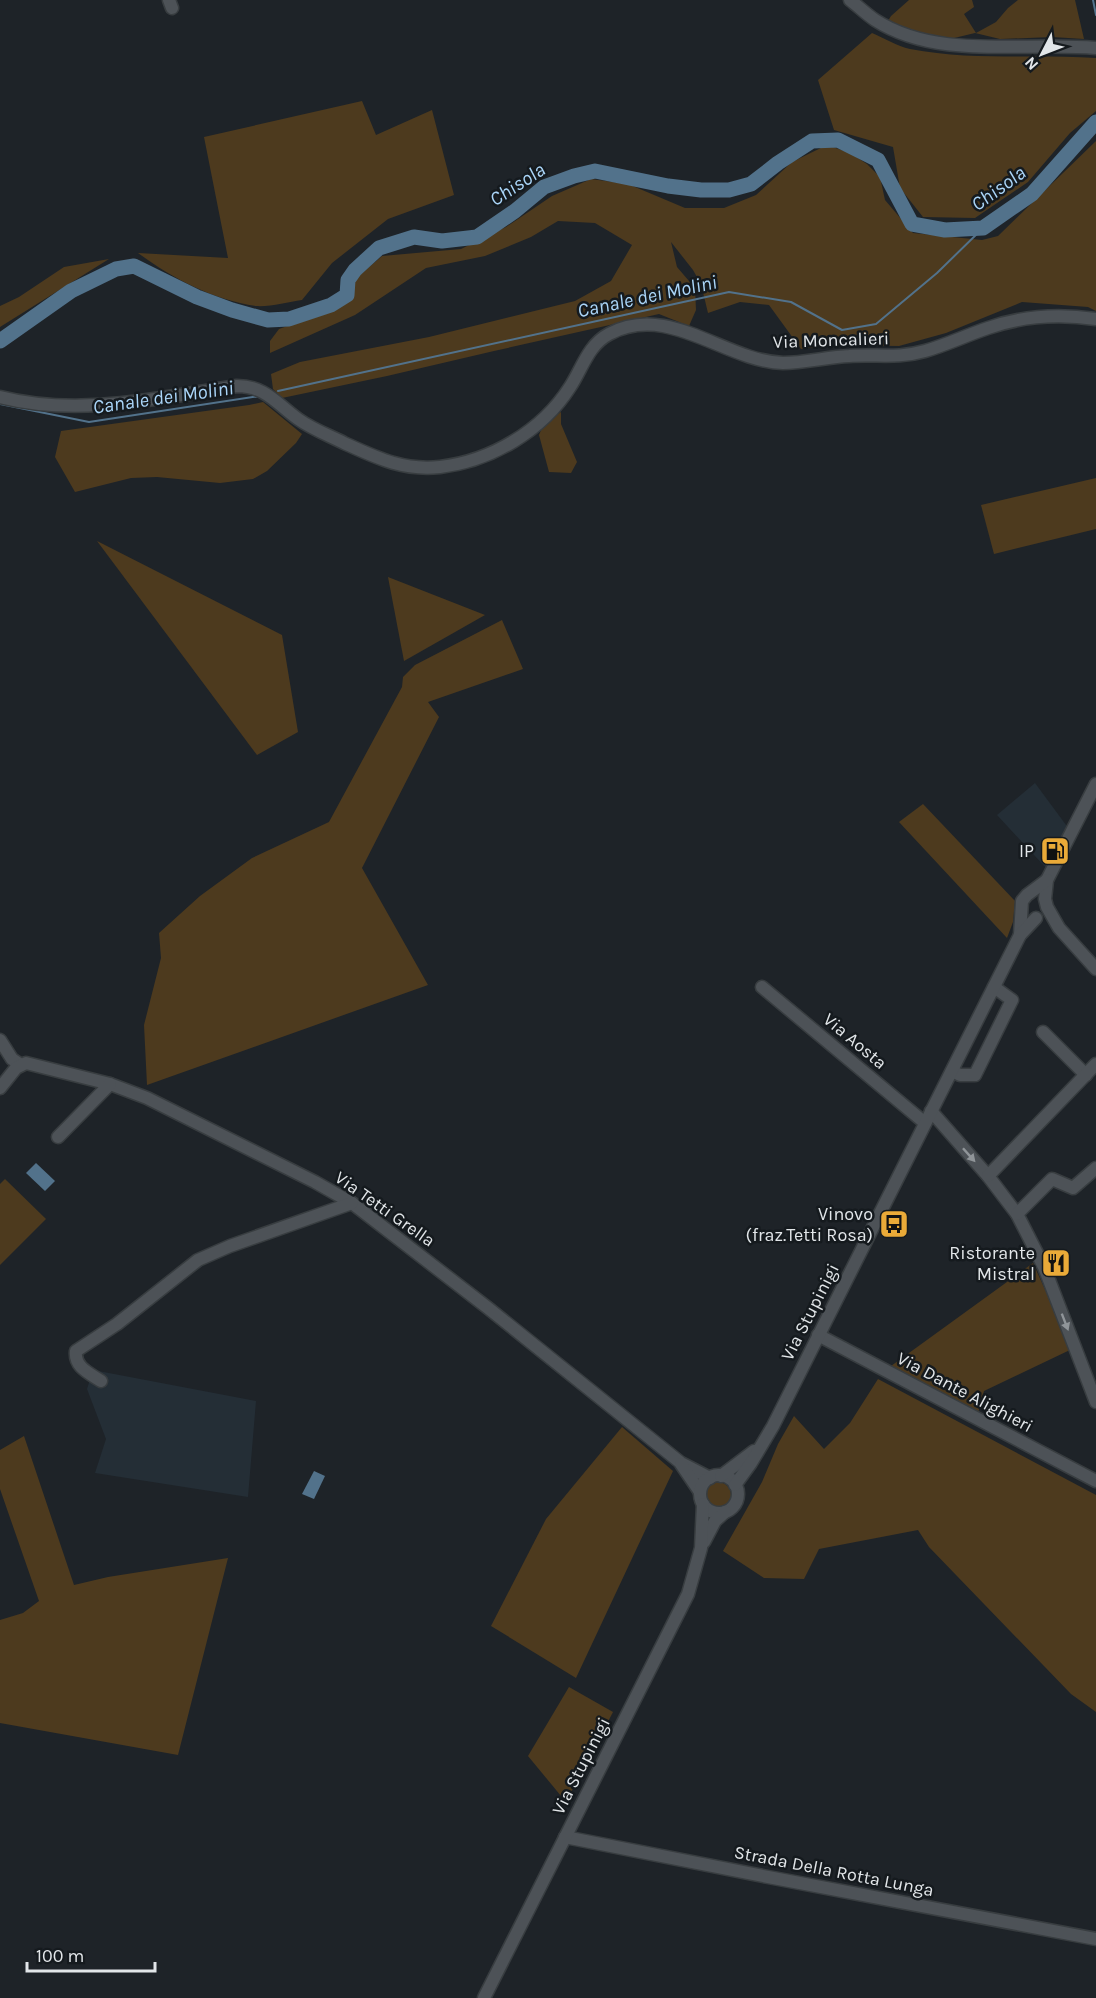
<svg xmlns="http://www.w3.org/2000/svg" width="1096" height="1998" font-family="Karla,sans-serif">
	<style>
		.built { fill: #242e36 }
		.green { fill: #4d3a1e }
		.water { fill: #52728b }
		.lines { fill: none; stroke-linecap: round; stroke-linejoin: round }
		.stream { stroke: #52728b; stroke-width: 2 }
		.river { stroke: #52728b; stroke-width: 15 }
		.minor-casing { stroke: #383d40; stroke-width: 15 }
		.minor { stroke: #4d5257; stroke-width: 12 }
		.oneway { fill: #909599 }
		.labels { text-anchor: middle; stroke-width: 5; stroke-linejoin: round; paint-order: stroke }
		.street-label { font-size: 18px; fill: #e2e6e9; stroke: #151a1e }
		.poi-label { font-size: 18px; fill: #e2e6e9; stroke: #151a1e; text-anchor: end }
		.water-label { font-size: 20px; font-style: italic; fill: #aad5f8; stroke: #151a1e }
	</style>
	<rect width="100%" height="100%" fill="#1e2328"/>
	<g class="built">
		<path d="M1035,783l34,46 -22,40 -50,-54z"/>
		<path d="M93,1370l163,31 -8,96 -153,-24 11,-34 -19,-50z"/>
	</g>
	<g class="green">
		<path d="M909,0h63l2,7 -10,7 12,19 20,-11 12,-14 10,-8h57l9,39 -32,-2 -52,2 -25,-6 -25,6 -37,-7 -25,-11 3,-5z"/>
		<path d="M872,33c12,5 25,13 38,16 62,12 124,5 186,9v53l-26,22 -42,49 -53,36 -52,-1 -23,-29 -7,-41 -59,-17 -16,-50z"/>
		<path d="M362,101l14,34 56,-25 22,85 -66,24 -56,44 -30,37c-14,2 -32,7 -46,6 -43,-6 -84,-28 -118,-53l90,5 -24,-121z"/>
		<path d="M1096,141v170l-8,-4 -66,-5 -76,31 -47,13 -66,-1 -32,4 -32,-44 -29,-3 -32,11 -7,-29 -8,-14 -22,-28 6,25 18,21 1,22 -7,16 -30,-12 -165,37 -107,25 -105,22 -9,-9 -2,-15 29,-12 129,-25 146,-36 36,-20 21,-36 -37,-22 -37,-2 -27,16 -46,19 -59,12 -71,47 -85,38v-12l9,-12 56,-20 15,-11 4,-18 28,-24 79,-7 45,-22 46,-31 39,-17 37,5 57,24h39l32,-13 36,-33 35,-17 23,8 17,11 13,13 5,23 28,33 69,7 16,-4z"/>
		<path d="M109,259l-109,68v-21l19,-9 45,-30z"/>
		<path d="M263,402l39,32 -6,9 -29,28 -14,8 -33,4 -63,-6 -26,1 -56,14 -20,-35 6,-26 188,-26z"/>
		<path d="M561,412v12l16,38 -6,11 -22,-1 -10,-37 5,-12z"/>
		<path d="M1096,478v51l-102,25 -13,-49z"/>
		<path d="M97,541l185,94 16,97 -41,23z"/>
		<path d="M388,577l97,38 -81,46z"/>
		<path d="M502,620l21,49 -95,33 11,15 -77,151 66,117 -281,100 -3,-60 17,-67 -2,-25 41,-37 52,-38 77,-36 73,-135 1,-10 12,-12z"/>
		<path d="M923,804l92,97 -2,21 -6,16 -108,-116z"/>
		<path d="M5,1179l41,40 -46,46v-81z"/>
		<path d="M1033,1263l39,86 -88,42 -6,22 -87,-47z"/>
		<path d="M878,1379l218,116v217l-25,-18 -142,-147 -11,-17 -99,19 -15,30 -40,-1 -41,-27 39,-69 16,-38 16,-28 30,33 26,-26z"/>
		<path d="M622,1427l51,44 -97,207 -85,-52 55,-107z"/>
		<path d="M24,1436l50,149 34,-8 120,-19 -50,197 -178,-32v-103l23,-7 16,-12 -39,-112v-39z"/>
		<circle cx="718" cy="1495" r="13"/>
		<path d="M569,1687l44,25 -47,90 -38,-46z"/>
	</g>
	<g class="water">
		<path d="M36,1163l19,18 -10,10 -19,-18z"/>
		<path d="M314,1471l11,5 -11,23 -12,-5z"/>
	</g>
	<g class="lines">
		<g class="stream">
			<path d="M1093,0l3,15"/>
			<path d="M278,391l451,-99 62,10 51,28 34,-6 61,-51 46,-45"/>
			<path d="M0,404l89,18 171,-26"/>
		</g>
		<path class="river" d="M0,341l71,-50 45,-22 18,-3 63,31 35,13 36,10 21,-1 42,-14 16,-10 1,-15 7,-10 24,-22 35,-11 28,4 35,-4 38,-26 29,-24 30,-11 21,-5 73,15 33,4h28l22,-6 27,-21 34,-22 26,-1 40,20 34,64 33,6 38,-2 49,-34 64,-72"/>
		<g class="minor-casing">
			<g id="minor">
				<path d="M169,0l3,8"/>
				<path d="M850,0c8,6 16,14 25,20 64,41 150,21 221,28"/>
				<path d="M0,397c78,20 159,1 237,-11 28,0 39,17 61,33 14,10 30,16 46,24 33,15 59,28 96,24 51,-6 102,-36 130,-80 12,-18 18,-42 39,-53 60,-32 115,27 174,29 21,0 45,-6 66,-7 28,-2 48,3 76,-5 21,-6 42,-16 63,-23 34,-12 72,-14 108,-9"/>
				<path d="M1096,784l-49,96 -2,19 2,8 12,21 37,41"/>
				<path d="M1020,935l2,-34 5,-6 20,-15"/>
				<path d="M762,987l163,136"/>
				<path d="M1043,1032l43,43"/>
				<path d="M0,1040l12,19 9,6"/>
				<path d="M952,1071l8,4h15l37,-75 -18,-13"/>
				<path d="M0,1088l16,-20 10,-5 84,21 37,14 168,84 37,21 136,105 193,155 29,15"/>
				<path d="M931,1111l57,65 29,38 27,53 52,135"/>
				<path d="M58,1137l52,-53"/>
				<path d="M988,1176l108,-112"/>
				<path d="M1017,1214l35,-35 21,9 23,-20"/>
				<path d="M818,1335l278,146"/>
				<path d="M101,1381c-12,-8 -27,-14 -25,-30l41,-27 81,-64 32,-14 122,-43"/>
				<path d="M681,1464l19,28"/>
				<circle cx="719" cy="1494" r="19"/>
				<path d="M721,1476l33,-25"/>
				<path d="M735,1485l16,-22 22,-37 247,-491 16,-17"/>
				<path d="M704,1542l11,-21 10,-9"/>
				<path d="M565,1837l203,40 328,62"/>
				<path d="M484,1998l204,-404 13,-46 2,-44"/>
			</g>
		</g>
		<use href="#minor" class="minor"/>
	</g>
	<defs><path id="oneway-solid" d="M-6-.8H1V-3.2L6.5 0L1 3.2V.8H-6Z" transform="scale(1.5)"/></defs>
	<g class="oneway">
		<use href="#oneway-solid" transform="translate(969 1155) rotate(48)"/>
		<use href="#oneway-solid" transform="translate(1065 1322) rotate(69)"/>
	</g>
	<defs>
		<g id="fuel-square" transform="scale(1.5)"><rect x="-9" y="-9" width="18" height="18" rx="4" fill="#eaaa38" stroke="#151a1e"/><path d="M-5.5-6h7V0h2V4h1.3V-2.5L3-4.5l.8-.8L6-3V5H2.5V1h-1V6h-7ZM-4.2-4.7v3.2H.2V-4.7Z" fill="#111"/></g>
		<g id="bus-square" transform="scale(1.5)"><rect x="-9" y="-9" width="18" height="18" rx="4" fill="#eaaa38" stroke="#151a1e"/><path d="M-5-6H5V4H4V6H2V4H-2V6H-4V4H-5ZM-3.5-4V0h7V-4ZM-3.5 1.2v1.5H-2V1.2ZM2 1.2v1.5H3.5V1.2Z" fill="#111"/></g>
		<g id="restaurant-square" transform="scale(1.5)"><rect x="-9" y="-9" width="18" height="18" rx="4" fill="#eaaa38" stroke="#151a1e"/><path d="M-5-6h1v4h1v-4h1v4h1v-4h1v5L-1.5 .5V6h-2V.5L-5-1ZM5-6V6H3V1.5H1.5Q1.5-4 5-6Z" fill="#111"/></g>
	</defs>
	<g fill-rule="evenodd">
		<use href="#fuel-square" x="1055" y="851"/>
		<use href="#bus-square" x="894" y="1224"/>
		<use href="#restaurant-square" x="1056" y="1263"/>
	</g>
	<g class="labels">
		<g class="street-label">
			<text transform="translate(831 340) rotate(-2)" y="6">Via Moncalieri</text>
			<text transform="translate(855 1041) rotate(40)" y="6">Via Aosta</text>
			<text transform="translate(385 1209) rotate(35)" y="6">Via Tetti Grella</text>
			<text transform="translate(810 1312) rotate(-63)" y="6">Via Stupinigi</text>
			<text transform="translate(965 1392) rotate(28)" y="6">Via Dante Alighieri</text>
			<text transform="translate(581 1766) rotate(-63)" y="6">Via Stupinigi</text>
			<text transform="translate(834 1871) rotate(11)" y="6">Strada Della Rotta Lunga</text>
		</g>
		<g class="poi-label">
			<text x="1034" y="857">IP</text>
			<text x="873" y="1220">Vinovo<tspan x="873" dy="21">(fraz.Tetti Rosa)</tspan></text>
			<text x="1035" y="1259">Ristorante<tspan x="1035" dy="21">Mistral</tspan></text>
		</g>
		<g class="water-label">
			<text transform="translate(517 184) rotate(-33)" y="7">Chisola</text>
			<text transform="translate(998 188) rotate(-36)" y="7">Chisola</text>
			<text transform="translate(647 296) rotate(-12)" y="7">Canale dei Molini</text>
			<text transform="translate(163 397) rotate(-8)" y="7">Canale dei Molini</text>
		</g>
	</g>
	<g transform="translate(1042 54) rotate(228)" stroke="#151a1e" stroke-width="4.5" paint-order="stroke">
	<path d="M0-4.5L10 22L0 15L-10 22Z" fill="#e2e6e9"/>
	<text y="-9" font-size="16" font-weight="bold" text-anchor="middle" fill="#e2e6e9">N</text>
	</g>
	<path d="M27 1962v9h128v-9" fill="none" stroke="#e2e6e9" stroke-width="3"/>
	<text x="36" y="1962" font-size="18" fill="#e2e6e9" stroke="#151a1e" stroke-width="4.5" paint-order="stroke">100 m</text>
</svg>
